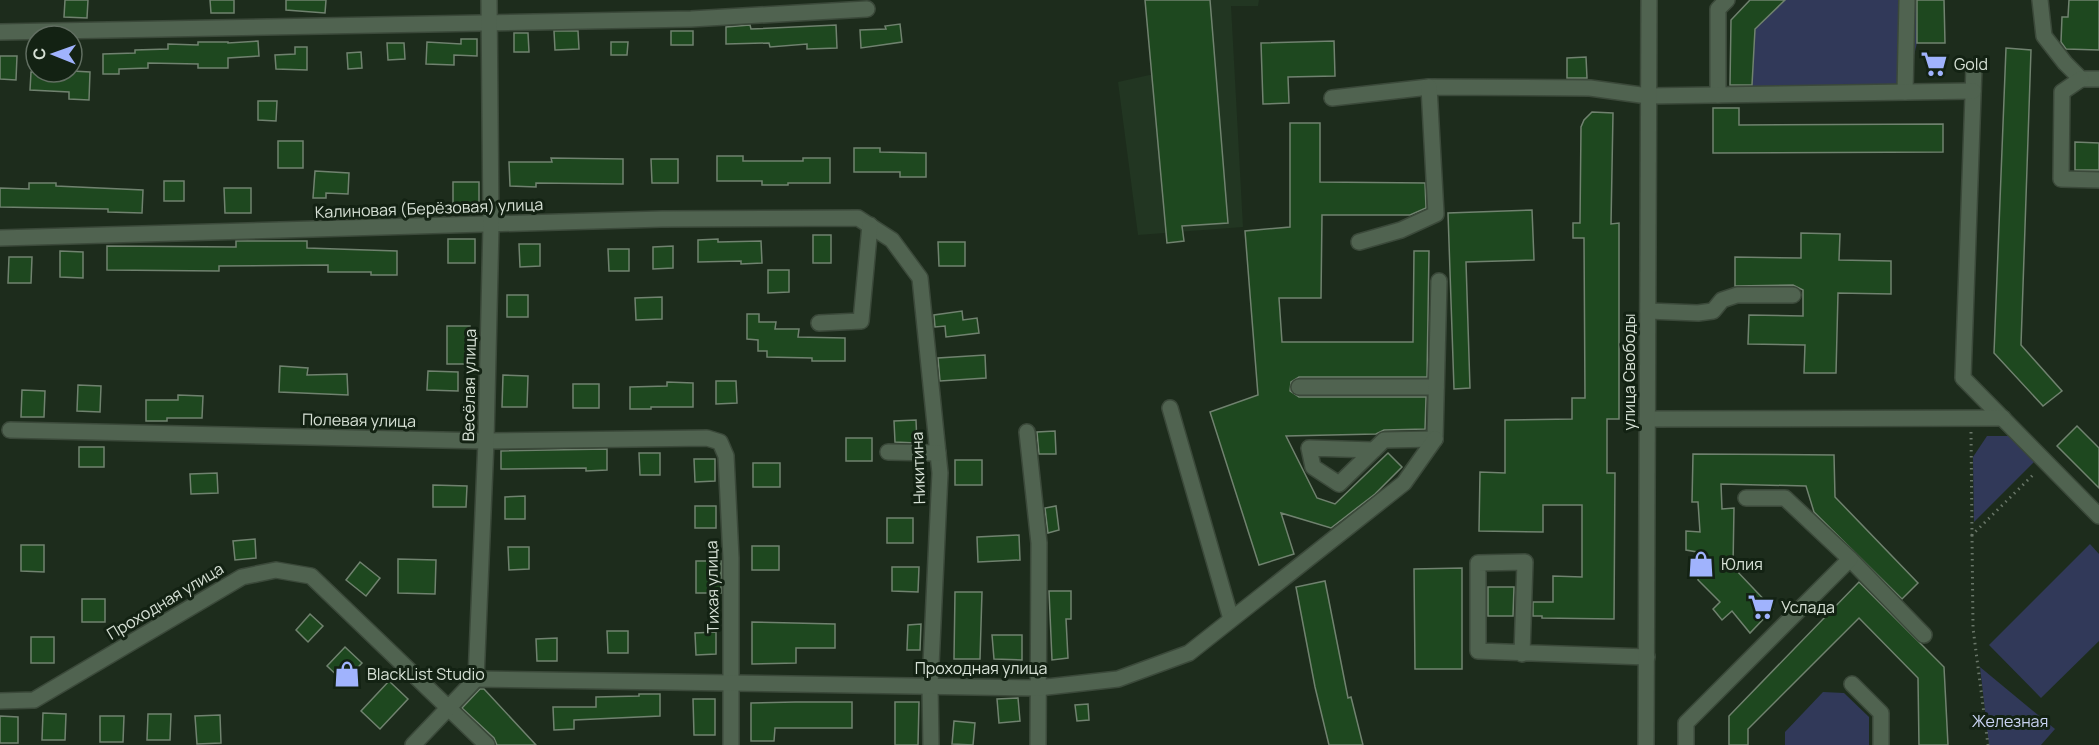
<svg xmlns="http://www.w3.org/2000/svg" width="2099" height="745" font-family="Manrope,sans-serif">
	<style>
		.built { fill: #223622 }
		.green { fill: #313959 }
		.building { fill: #1e481f; stroke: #70826f; stroke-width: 1.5 }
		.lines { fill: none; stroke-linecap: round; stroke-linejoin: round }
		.minor-casing { stroke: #3b493a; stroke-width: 18 }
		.path { stroke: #697668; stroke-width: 3; stroke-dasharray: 1.5 4.5; stroke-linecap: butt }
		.minor { stroke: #506350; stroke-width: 15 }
		.labels { text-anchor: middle; stroke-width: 6; stroke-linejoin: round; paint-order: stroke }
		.poi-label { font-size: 16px; fill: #d7e1d6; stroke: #132213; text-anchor: start }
		.street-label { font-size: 16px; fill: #d7e1d6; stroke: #132213 }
		.park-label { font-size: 16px; fill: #c8d2f1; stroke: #132213 }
	</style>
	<rect width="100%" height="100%" fill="#1d2c1c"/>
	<path class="built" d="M1148,0h111l-1,6h-27l12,221 -105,8 -20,-153 36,-8z"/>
	<g class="green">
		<path d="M1785,0h131l1,43 -12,49 -151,2 -2,-8 3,-57z"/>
		<path d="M1987,436h24l26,23 -63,63 -1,-65z"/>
		<path d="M2090,544l9,10v87l-58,57 -52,-53z"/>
		<path d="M1980,667l75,62 -14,16h-52z"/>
		<path d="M1823,692l21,1 25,24v28h-84v-13z"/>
	</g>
	<g class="building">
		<path d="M65,0h23l-1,18 -23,-1z"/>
		<path d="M210,0h24v13h-23z"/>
		<path d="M286,0h40l-1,13 -39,-3z"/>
		<path d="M1145,0h65l18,223 -46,3 2,15 -17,2z"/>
		<path d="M1750,0h35l-30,29 -3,56h-22l1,-65z"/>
		<path d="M1917,0h27l1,43h-28z"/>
		<path d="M2069,0h30v50l-33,-1 -5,-7 1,-25h6z"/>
		<path d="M900,24l2,18 -41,6 -1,-18 26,-1 -1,-3z"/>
		<path d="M750,25l1,4 85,-4 1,23 -30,1v-5l-37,3 -1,-4 -43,1v-17z"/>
		<path d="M554,31h24l1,18 -24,1z"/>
		<rect x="671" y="31" width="22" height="14"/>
		<path d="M514,33h14l1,19h-15z"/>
		<path d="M461,39h16v17l-23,-1v10l-28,-1 1,-22 34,2z"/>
		<path d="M258,41l1,15 -31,2v10h-30v-4l-50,-1v5l-29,1v5h-16v-20l32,-1v-3l33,-1v-5l30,1v-3h30v1z"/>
		<path d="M1334,41l1,35 -47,1 1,26 -26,1 -2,-61z"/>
		<path d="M611,42h17l-1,13h-16z"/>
		<path d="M387,43h17l1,16 -17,1z"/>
		<path d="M295,47h12v23l-31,-1 -1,-14 20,-1z"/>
		<path d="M2006,48l25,2 -10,295 41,46 -19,15 -49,-53z"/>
		<path d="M361,52l1,16 -14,1 -1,-16z"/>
		<path d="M0,56h17l-1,24 -16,-1z"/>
		<path d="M1586,57l1,21h-20v-20z"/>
		<path d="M72,71l18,1 -1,28 -20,-1v-7l-39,-2 1,-18 39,1z"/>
		<path d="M258,101h19l-1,20 -18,-1z"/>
		<path d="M1713,108h26v17l204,-1v28l-230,1z"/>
		<path d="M1592,112l21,1 -2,111 8,-1v196h-12v54h8l-1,146 -72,-1v-2h-9v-14h20v-26l29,1v-72h-39v27l-64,-1 1,-59 25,1v-53l67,-1v-21h13l-1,-160h-11v-15h7l1,-96 3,-7z"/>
		<path d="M1290,123h30v59l105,1 1,25 -16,7h-88l-1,83h-42l3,44h131l1,-91h15l-2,126h-128l-8,5 -1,9 9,6h127l-1,32 -41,1 -8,4 -90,2 31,62 18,6 53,-51 14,14 -27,27 -44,34 -50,-15 13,41 -35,11 -49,-153 48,-17 -13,-164 45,-4z"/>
		<rect x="278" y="141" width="25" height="27"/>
		<path d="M2075,142l24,1v27h-24z"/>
		<path d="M854,148h26v4l46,1v24h-26v-5h-46z"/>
		<path d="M717,156h26v5h60v-3h27v25h-42v2h-26v-4h-45z"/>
		<path d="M551,158l72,1v25l-87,-1v4l-26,-1 -1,-24h43z"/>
		<path d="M651,159h27v24h-26z"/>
		<path d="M315,171l34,2 -1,21 -22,-1v5h-13z"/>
		<rect x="164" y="181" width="20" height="20"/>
		<rect x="453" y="182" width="26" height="26"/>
		<path d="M29,183h27v3l87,4 -1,23 -34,-1v-3l-108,-2v-19l29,1z"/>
		<path d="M224,188h27v25h-26z"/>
		<path d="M1532,210l2,50 -68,2 4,126 -16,1 -6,-176z"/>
		<path d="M1801,233l39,1 -1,26 52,1v33l-53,-1 -2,80h-32l1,-28 -57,-1 1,-29 54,1v-26l-10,-5 -58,1v-29l66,1z"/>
		<rect x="813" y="235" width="18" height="28"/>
		<rect x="448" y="239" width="27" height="24"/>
		<path d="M718,239v3l43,-1 1,22 -21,1v-3l-43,1v-22z"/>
		<path d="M236,241h71v7l90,3v24h-26v-3h-43v-7l-109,1v5l-112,-1v-24l129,1z"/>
		<path d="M938,242h27v24h-26z"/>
		<path d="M519,244h21v22l-20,1z"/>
		<path d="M673,246v22l-20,1v-22z"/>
		<path d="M608,249h21v22h-20z"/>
		<path d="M60,251l23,1v26l-23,-1z"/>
		<path d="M9,257h23l-1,26h-23z"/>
		<path d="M768,270h21v22l-21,1z"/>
		<rect x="507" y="295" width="21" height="22"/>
		<path d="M662,297v22l-26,1 -1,-22z"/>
		<path d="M962,311l1,9 14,-2 2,15 -33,4 -1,-11 -10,1 -1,-12z"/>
		<path d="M747,314h12v8h17l-1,7h24l-1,8 47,1v23h-33v-3l-45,-1v-6h-9v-11l-11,-1z"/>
		<rect x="447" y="326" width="23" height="38"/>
		<path d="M985,355l1,23 -46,3 -2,-23z"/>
		<path d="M280,366l28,2 -1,7 40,-1 1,21 -69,-3z"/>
		<path d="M428,371l30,1v19l-31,-1z"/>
		<path d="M503,375l25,1 -1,31h-25z"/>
		<path d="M716,381h20l1,22 -21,1z"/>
		<path d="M667,382l26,1v24h-42v2h-21v-22l37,-1z"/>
		<rect x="573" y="384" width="26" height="24"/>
		<path d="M78,385l23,1 -1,26 -23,-1z"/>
		<path d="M22,390l23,1 -1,26h-23z"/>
		<path d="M178,395l25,1 -1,22h-35v3h-21v-21h32z"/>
		<path d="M916,420l1,23 -22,-1 -1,-21z"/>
		<path d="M2077,426l22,22v40l-42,-42z"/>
		<path d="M1055,431l1,23h-17l-2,-22z"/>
		<rect x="846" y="438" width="26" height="23"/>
		<rect x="79" y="447" width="25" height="20"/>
		<path d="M607,449v21l-21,1v-3l-85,1v-18z"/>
		<path d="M639,453h21v22h-20z"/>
		<path d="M1693,454l141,1 1,42 83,86 -16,16 -88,-87 -8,-26 -85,-2 1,25 12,-1 -1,59 40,42 -23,24 -18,-22 -10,9 -9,-11 7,-7 -22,-22 -1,-28 -11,-2v-19l14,1 -2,-30h-6z"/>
		<path d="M694,459h21v22l-20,1z"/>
		<rect x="955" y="460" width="27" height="25"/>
		<rect x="753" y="463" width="27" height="24"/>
		<path d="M217,473l1,20 -27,1 -1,-20z"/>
		<path d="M433,485l34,1 -1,21h-33z"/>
		<path d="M525,496v23h-20v-22z"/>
		<rect x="695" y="506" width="21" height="22"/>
		<path d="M1056,506l3,24 -11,3 -3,-25z"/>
		<rect x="887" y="518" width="26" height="25"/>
		<path d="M1019,535l1,25 -42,2 -1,-25z"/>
		<path d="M255,539l1,19 -21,2 -2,-19z"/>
		<path d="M21,545h23v27l-23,-1z"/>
		<rect x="752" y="546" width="27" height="24"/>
		<path d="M508,547h21v22l-20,1z"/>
		<path d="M398,559l38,1 -1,34 -37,-1z"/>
		<rect x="696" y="561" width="25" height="32"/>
		<path d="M360,562l20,16 -14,18 -20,-16z"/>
		<path d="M892,567h27l-1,25 -26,-1z"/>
		<path d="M1462,568v101h-47l-1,-100z"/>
		<path d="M1325,581l23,117 3,-1 12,48h-34l-14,-58 -19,-100z"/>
		<path d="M1859,582l85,85 4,78h-29l-1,-67 -59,-60 -111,111v16h-19v-29z"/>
		<path d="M1488,587h26l-1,29h-25z"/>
		<path d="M1049,591h22v28h-5l2,39 -16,2z"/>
		<path d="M955,592h27l-2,67h-26z"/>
		<rect x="82" y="599" width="23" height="23"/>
		<path d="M310,614l13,12 -15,16 -12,-12z"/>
		<path d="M752,622l83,2v24h-39v15l-44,1z"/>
		<path d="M921,624l-1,26h-13l1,-25z"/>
		<path d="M607,631h21v22h-20z"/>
		<path d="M716,632v22l-20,1 -1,-22z"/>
		<path d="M992,635h30v25l-28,-1z"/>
		<rect x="31" y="637" width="23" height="26"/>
		<path d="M557,638v23h-20l-1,-22z"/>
		<path d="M345,647l17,16 -18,19 -17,-16z"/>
		<path d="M389,681l19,18 -28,30 -19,-18z"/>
		<path d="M480,689h4l52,56h-39l-3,-7 -32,-30z"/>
		<path d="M639,694h21v22l-86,4v9l-20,1 -1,-23h43v-10l43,-1z"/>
		<path d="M1018,698l2,23 -21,2 -2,-24z"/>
		<path d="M693,699h22v36h-21z"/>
		<path d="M795,702h57v26h-77l-1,13h-23v-38z"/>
		<path d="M895,702h24l-1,43h-23z"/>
		<path d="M1088,704l1,16 -12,1 -2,-16z"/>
		<path d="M43,713l23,1 -1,26h-23z"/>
		<path d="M148,714h23l-1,26h-23z"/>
		<path d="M220,715l1,28 -24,1 -2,-28z"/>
		<path d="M0,716l18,1v26h-18z"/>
		<path d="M100,716h24l-1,26h-23z"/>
		<path d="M954,721l21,2 -2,22 -21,-1z"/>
	</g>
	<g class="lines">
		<g class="minor-casing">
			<g id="minor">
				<path d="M2040,0l4,36 21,27 16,16h18"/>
				<path d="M0,32l691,-13 176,-10"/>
				<path d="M1974,67l-11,311 136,138"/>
				<path d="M2081,79l-19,13 -1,87 38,1"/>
				<path d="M1905,92l2,-92"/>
				<path d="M1718,95v-86l9,-9"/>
				<path d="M1332,98l97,-11 161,1 58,8 325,-5"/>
				<path d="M0,238l662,-19 196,-1 34,22 28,38 20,195 -10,213 1,59"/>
				<path d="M1359,242l42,-12 35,-16 -7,-127"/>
				<path d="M1648,311l50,2 15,-2 9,-11 15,-5h56"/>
				<path d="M819,323l42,-2 9,-96"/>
				<path d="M1299,387h137"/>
				<path d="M1170,408l61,211"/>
				<path d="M1647,419l356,-1"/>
				<path d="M10,430l476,11 221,-3 13,4 6,14 5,102v187"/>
				<path d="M1027,432l12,111 -1,202"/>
				<path d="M1435,439l4,-158"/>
				<path d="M1374,450l-65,-2 4,19 26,17 45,-44 51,-1"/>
				<path d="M888,452l50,1"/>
				<path d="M1850,559l74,76"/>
				<path d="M1522,654l3,-92 -47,1v88l169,6"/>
				<path d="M476,679l562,9 80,-9 71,-26 215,-170 31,-44"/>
				<path d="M1852,684l29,29v32"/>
				<path d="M0,701l34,-1 208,-123 34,-7 35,6 176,169"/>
				<path d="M413,745l63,-66 10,-238 5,-216 -2,-225"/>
				<path d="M1646,745l3,-745"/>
				<path d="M1686,745v-22l164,-164 -65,-61h-39"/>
			</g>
		</g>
		<g class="path">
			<path d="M1971,432l1,103 63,-62"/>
			<path d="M1972,535l1,93 15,117"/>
		</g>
		<use href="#minor" class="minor"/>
	</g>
	<defs>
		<g id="supermarket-bare" transform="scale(2.07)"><path d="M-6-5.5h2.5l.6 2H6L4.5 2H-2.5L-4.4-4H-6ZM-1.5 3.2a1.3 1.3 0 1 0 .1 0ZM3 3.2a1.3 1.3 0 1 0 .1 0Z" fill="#a0b3fd" stroke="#132213" stroke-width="2.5" paint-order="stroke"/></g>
		<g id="shop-bare" transform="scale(2.07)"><path d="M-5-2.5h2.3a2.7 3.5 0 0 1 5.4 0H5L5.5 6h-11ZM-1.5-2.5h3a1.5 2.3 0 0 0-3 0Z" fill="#a0b3fd" stroke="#132213" stroke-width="2.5" paint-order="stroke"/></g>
	</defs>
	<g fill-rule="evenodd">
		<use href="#supermarket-bare" x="1934" y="64"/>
		<use href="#shop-bare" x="1701" y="564"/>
		<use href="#supermarket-bare" x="1761" y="607"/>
		<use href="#shop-bare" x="347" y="674"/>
	</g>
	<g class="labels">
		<g class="poi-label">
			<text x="1954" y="70">Gold</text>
			<text x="1721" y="570">Юлия</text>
			<text x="1781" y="613">Услада</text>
			<text x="367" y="680">BlackList Studio</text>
		</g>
		<g class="street-label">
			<text transform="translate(429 208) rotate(-2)" y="6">Калиновая (Берёзовая) улица</text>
			<text transform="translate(1629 372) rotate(-90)" y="6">улица Свободы</text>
			<text transform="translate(469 385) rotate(-89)" y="6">Весёлая улица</text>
			<text transform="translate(359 420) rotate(1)" y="6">Полевая улица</text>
			<text transform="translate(918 468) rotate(-92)" y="6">Никитина</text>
			<text transform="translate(712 587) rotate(-91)" y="6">Тихая улица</text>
			<text transform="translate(165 601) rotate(-31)" y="6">Проходная улица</text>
			<text x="981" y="674">Проходная улица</text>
		</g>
		<g class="park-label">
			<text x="2010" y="727">Железная</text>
		</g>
	</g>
	<g transform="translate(54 54) rotate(271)"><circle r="28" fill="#132213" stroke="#616e61" stroke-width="1.5"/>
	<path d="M0-4.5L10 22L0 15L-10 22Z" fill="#a0b3fd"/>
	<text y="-9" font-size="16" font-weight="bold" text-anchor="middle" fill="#d7e1d6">С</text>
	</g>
</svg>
